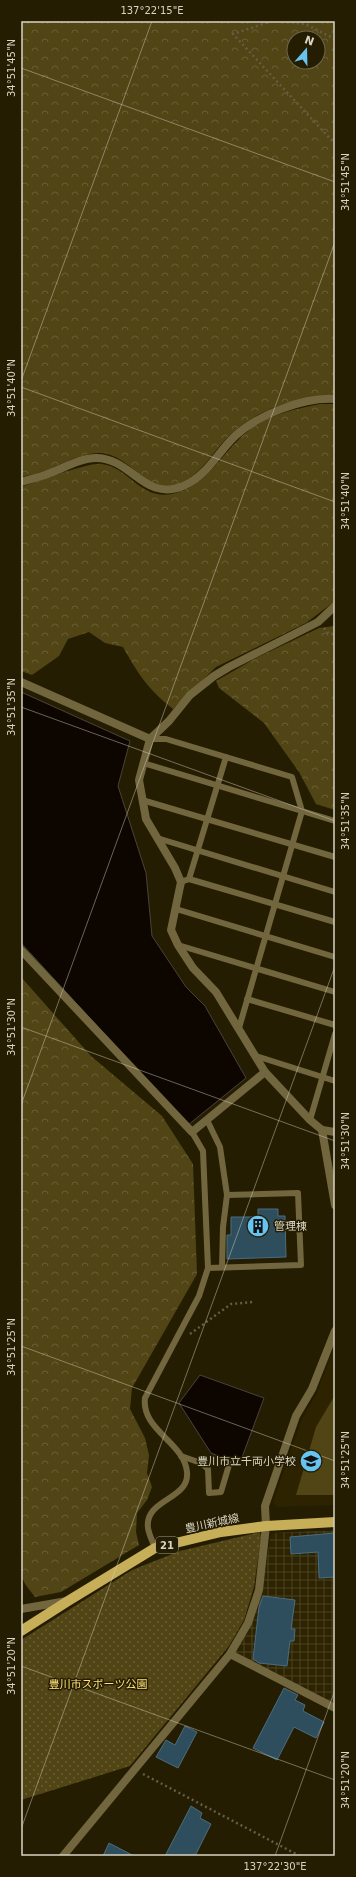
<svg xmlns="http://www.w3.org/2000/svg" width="356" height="1877" font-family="'DejaVu Sans','Noto Sans JP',sans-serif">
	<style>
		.built { fill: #2d2300 }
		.industrial { fill: url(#industrial-grid) }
		.forest { fill: url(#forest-crowns); fill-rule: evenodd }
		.park { fill: url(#park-dots) }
		.pitch { fill: #514515 }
		.water { fill: #0c0500; stroke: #4a433b }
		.building { fill: #2e4e5e; stroke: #4b6d7e }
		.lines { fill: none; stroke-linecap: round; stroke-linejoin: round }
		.path { stroke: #645d45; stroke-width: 2.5; stroke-dasharray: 2 3; stroke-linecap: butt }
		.lane { stroke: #71663e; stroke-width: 6 }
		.street { stroke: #71663e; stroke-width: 8 }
		.primary { stroke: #c6af58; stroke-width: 10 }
		.ticks { fill: none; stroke: #d9d4c4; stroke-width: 1; stroke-opacity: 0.45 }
		.labels { text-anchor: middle; stroke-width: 3; stroke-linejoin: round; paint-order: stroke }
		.shield { fill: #251d01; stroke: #a39d8a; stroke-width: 1 }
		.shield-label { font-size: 10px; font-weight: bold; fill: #d9d4c4 }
		.poi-label { font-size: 11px; fill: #d9d4c4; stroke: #251d01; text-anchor: start }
		.street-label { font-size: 11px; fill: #d9d4c4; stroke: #251d01 }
		.park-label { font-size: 11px; fill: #fde078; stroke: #251d01 }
		.neatline { fill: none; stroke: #d9d4c4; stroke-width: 1.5 }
		.ticks-label { font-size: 10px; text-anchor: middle; fill: #d9d4c4 }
	</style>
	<defs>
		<pattern id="industrial-grid" width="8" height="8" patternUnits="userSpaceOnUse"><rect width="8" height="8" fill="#2d2300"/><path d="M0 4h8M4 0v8" fill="none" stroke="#4b4224"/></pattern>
		<pattern id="forest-crowns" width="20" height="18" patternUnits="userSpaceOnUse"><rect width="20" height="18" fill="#514515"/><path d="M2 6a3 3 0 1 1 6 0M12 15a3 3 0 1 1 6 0" fill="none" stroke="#695f35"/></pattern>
		<pattern id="park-dots" width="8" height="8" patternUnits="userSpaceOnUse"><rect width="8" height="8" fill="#514515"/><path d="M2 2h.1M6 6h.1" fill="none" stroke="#695f35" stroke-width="1.8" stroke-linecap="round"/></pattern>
	</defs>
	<rect width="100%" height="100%" fill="#251d01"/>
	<path class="built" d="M335,1346v159l-58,2 -4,-5 29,-83 14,-24z"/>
	<path class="industrial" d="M335,1530v176l-100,-53 27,-63 9,-57z"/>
	<g class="forest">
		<path d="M21,21h314v374c-38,3 -74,12 -103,38 -19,17 -30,43 -55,51 -31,10 -46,-28 -75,-31 -19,-1 -38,10 -55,17 -8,3 -17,5 -26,7zM294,38h24v24h-24z"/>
		<path d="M320,404h15v197l-29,22 -90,44 -43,42c-25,-20 -35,-35 -50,-62l-18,-4 -16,-11 -21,7 -9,17 -27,19 -11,-4v-184c17,-5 67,-25 81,-23 28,4 38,36 70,30 36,-7 52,-46 80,-66 20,-14 44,-19 68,-24z"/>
		<path d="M335,626v184l-19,-6 -17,-32 -35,-49 -45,-35 -3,-7 40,-23 63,-30z"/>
		<path d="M21,977l70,79 71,60 31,48 4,110 -65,114 -2,21 15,29 4,17 -2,18 5,14 -5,13 -10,13 -1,19 3,13 -78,47 -26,5 -10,-13 -4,-9z"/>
	</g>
	<path class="park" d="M260,1532l1,5 -7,50 -10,33 -15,26 -99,120 -109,34v-160l111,-70 48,-19z"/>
	<path class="pitch" d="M335,1395v100h-39l20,-68z"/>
	<g class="water">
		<path d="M21,692l109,49 -12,45 28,87 6,63 34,51 19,19 41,72 -58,47 -167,-182z"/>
		<path d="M200,1375l64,23 -23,62 -6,3 -24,-10 -32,-50z"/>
	</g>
	<g class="building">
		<path d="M258,1209h20v7h7l1,41 -59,2v-24h4v-18h27z"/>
		<path d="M335,1533v44l-16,1 -1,-26 -27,2 -1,-17z"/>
		<path d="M263,1596l32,4 -4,29h4l-1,12h-4l-3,25 -28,-3 -6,-4 6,-52z"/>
		<path d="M284,1688l14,7 -3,5 10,5 -2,6 21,11 -8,16 -22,-11 -17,33 -24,-12z"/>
		<path d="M185,1726l12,6 -19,36 -22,-11 10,-17 9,5z"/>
		<path d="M191,1806l11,7 -2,5 11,6 -16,32h-30z"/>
		<path d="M109,1843l25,13h-31z"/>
	</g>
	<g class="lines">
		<g class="path">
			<path d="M272,21l-39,13 102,110"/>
			<path d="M277,21l28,3 30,15"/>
			<path d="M324,628l5,6h6"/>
			<path d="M190,1334l41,-30 22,-2"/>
			<path d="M143,1774l157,82"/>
		</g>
		<g class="lane">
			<path d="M150,739h16l126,38 10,34 33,10"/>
			<path d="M143,763l159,48 -63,217"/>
			<path d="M142,800l193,57"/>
			<path d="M157,838l178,54"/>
			<path d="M189,879l146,43"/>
			<path d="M181,882l8,-3 37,-122"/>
			<path d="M176,909l159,48"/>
			<path d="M178,945l157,47"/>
			<path d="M247,999l88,26"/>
			<path d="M256,1056l79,25"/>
			<path d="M207,1120l13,27 7,48 -4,32 -1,40"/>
			<path d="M310,1120l25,-86"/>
			<path d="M208,1268l93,-3 -3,-72 -71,2"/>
			<path d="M181,1456l20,7 7,6 1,24 12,-1 8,-27"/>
			<path d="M155,1548c-2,-6 -6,-13 -7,-20 -4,-29 42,-28 39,-56 -3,-30 -46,-42 -42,-74l54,-102 9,-28 -5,-117 -11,-19"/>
		</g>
		<g class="street">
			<path d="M21,482c10,-3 20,-5 29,-9 14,-5 30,-15 46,-15 36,0 48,44 87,28 23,-9 35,-34 52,-50 23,-21 68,-39 100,-37"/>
			<path d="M335,606l-17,16 -89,45 -15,9 -24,19 -21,26 -19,18 -11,41 7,39 29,49 6,14 -10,48 7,15 15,23 23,24 49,80 45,48 12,10 13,2"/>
			<path d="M21,682l129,57"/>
			<path d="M21,950l171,182 73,-60"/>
			<path d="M322,1130l13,75"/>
			<path d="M21,1609l46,-8"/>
			<path d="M230,1654l105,54"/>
			<path d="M63,1856l167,-202 18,-31 11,-33 7,-64 -1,-20 31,-90 16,-27 23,-58"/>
		</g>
		<path class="primary" d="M21,1631l47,-30 87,-53 66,-16 45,-6 69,-4"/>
	</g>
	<path class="ticks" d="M21,68l314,114M21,381l131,-360M21,387l314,115M21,707l314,114M21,1027l314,114M21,1105l314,-863M21,1346l314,115M21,1666l314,114M21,1829l314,-863M275,1856l60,-166"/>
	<defs>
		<g id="building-disc" transform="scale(1.15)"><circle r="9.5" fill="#67c4f0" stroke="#251d01"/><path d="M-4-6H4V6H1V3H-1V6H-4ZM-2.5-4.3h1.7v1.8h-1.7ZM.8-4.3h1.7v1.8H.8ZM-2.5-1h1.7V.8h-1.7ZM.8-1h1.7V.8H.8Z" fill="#111"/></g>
		<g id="school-disc" transform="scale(1.15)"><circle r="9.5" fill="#67c4f0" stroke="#251d01"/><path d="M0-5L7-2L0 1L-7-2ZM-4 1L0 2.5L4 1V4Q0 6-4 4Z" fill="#111"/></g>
	</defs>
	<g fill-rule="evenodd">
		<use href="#building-disc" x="258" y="1226"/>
		<use href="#school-disc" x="311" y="1461"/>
	</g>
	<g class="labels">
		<rect class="shield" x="156" y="1537" width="22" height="16" rx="3"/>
		<g class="shield-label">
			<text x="167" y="1549">21</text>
		</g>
		<g class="poi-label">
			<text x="274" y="1230">管理棟</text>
			<text x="296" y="1465" text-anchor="end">豊川市立千両小学校</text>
		</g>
		<g class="street-label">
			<text transform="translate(212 1523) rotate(-12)" y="4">豊川新城線</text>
		</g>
		<g class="park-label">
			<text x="98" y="1688">豊川市スポーツ公園</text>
		</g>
	</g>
	<rect width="356" height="1877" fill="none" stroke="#251d01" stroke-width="44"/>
	<g transform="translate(306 50) rotate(20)"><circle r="19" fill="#251d01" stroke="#6d664f"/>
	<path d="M0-3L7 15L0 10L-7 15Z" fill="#67c4f0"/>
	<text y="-6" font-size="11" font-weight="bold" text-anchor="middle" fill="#d9d4c4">N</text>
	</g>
	<rect x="22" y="22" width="312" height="1833" class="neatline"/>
	<g class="ticks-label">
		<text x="152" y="14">137°22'15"E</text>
		<text transform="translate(11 68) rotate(-90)" y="4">34°51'45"N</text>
		<text transform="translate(345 182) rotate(-90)" y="4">34°51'45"N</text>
		<text transform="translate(11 388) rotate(-90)" y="4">34°51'40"N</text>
		<text transform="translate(345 501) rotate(-90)" y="4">34°51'40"N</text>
		<text transform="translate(11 707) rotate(-90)" y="4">34°51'35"N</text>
		<text transform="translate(345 821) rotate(-90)" y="4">34°51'35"N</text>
		<text transform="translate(11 1027) rotate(-90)" y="4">34°51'30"N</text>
		<text transform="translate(345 1141) rotate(-90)" y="4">34°51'30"N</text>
		<text transform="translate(11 1347) rotate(-90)" y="4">34°51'25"N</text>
		<text transform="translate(345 1460) rotate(-90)" y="4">34°51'25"N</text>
		<text transform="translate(11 1666) rotate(-90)" y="4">34°51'20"N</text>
		<text transform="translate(345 1780) rotate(-90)" y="4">34°51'20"N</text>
		<text x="275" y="1870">137°22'30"E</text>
	</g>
</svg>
